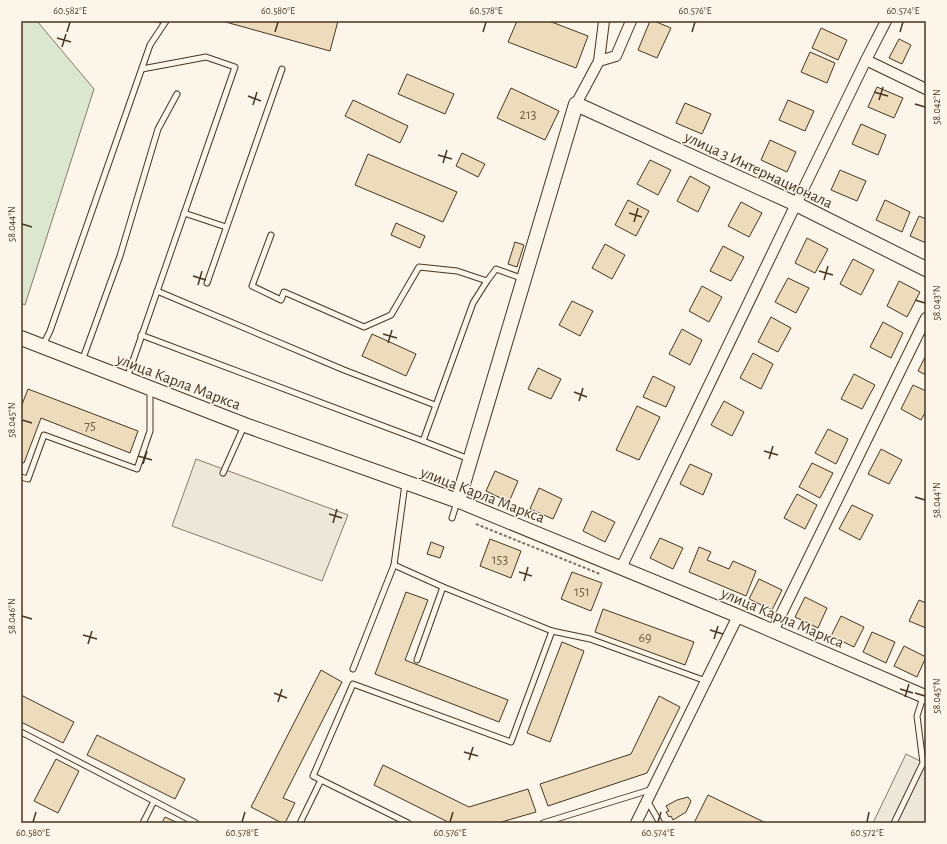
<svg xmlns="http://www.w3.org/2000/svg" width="947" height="844" font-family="'Alegreya Sans',sans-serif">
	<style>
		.green { fill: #dce7d0; stroke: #887966 }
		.parking { fill: #ede7d9; stroke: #887966 }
		.building { fill: #ecdcbc; stroke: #4a3520 }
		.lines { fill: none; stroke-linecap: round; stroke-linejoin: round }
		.service-casing { stroke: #4a3520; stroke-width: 7 }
		.minor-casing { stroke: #4a3520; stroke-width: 12 }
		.tertiary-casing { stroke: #4a3520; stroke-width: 15 }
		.secondary-casing { stroke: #4a3520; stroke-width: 16 }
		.path { stroke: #7f6f5c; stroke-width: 2; stroke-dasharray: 3 2; stroke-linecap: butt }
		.service { stroke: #fbf6e9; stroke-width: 5 }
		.minor { stroke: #fbf6e9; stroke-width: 10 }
		.tertiary { stroke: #fbf6e9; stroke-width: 13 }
		.secondary { stroke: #fbf6e9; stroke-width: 14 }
		.fence { stroke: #4a3520; stroke-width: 1; stroke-dasharray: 5 2; stroke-linecap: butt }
		.ticks { fill: none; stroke: #4a3520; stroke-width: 1.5 }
		.labels { text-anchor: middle; stroke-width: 3; stroke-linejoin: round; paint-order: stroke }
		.number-label { font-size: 14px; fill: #725f47 }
		.street-label { font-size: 16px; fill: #4a3520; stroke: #fbf6e9 }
		.neatline { fill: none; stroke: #4a3520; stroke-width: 1.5 }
		.ticks-label { font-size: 10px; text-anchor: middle; fill: #4a3520 }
	</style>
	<rect width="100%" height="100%" fill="#fbf6e9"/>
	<path class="green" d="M21,21h16l57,68 -69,216 -4,-2z"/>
	<g class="parking">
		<path d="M196,459l152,56 -26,66 -150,-55z"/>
		<path d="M906,754l20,10v59h-53z"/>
	</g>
	<g class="building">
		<path d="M222,21h116l-8,30z"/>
		<path d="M517,21h32l39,15 -12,32 -68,-26z"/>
		<path d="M650,21h4l17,7 -14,30 -19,-8z"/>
		<path d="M821,28l26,12 -9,20 -26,-12z"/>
		<path d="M899,39l12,6 -9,19 -13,-6z"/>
		<path d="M810,52l25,11 -8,20 -26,-11z"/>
		<path d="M407,74l47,20 -9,20 -47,-20z"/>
		<path d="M877,87l26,11 -9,20 -26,-11z"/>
		<path d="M511,88l48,23 -14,29 -48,-22z"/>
		<path d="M353,100l55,26 -8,17 -55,-27z"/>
		<path d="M788,100l26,11 -9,20 -26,-11z"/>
		<path d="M685,103l26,11 -9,20 -26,-11z"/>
		<path d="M861,124l25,11 -8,20 -26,-11z"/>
		<path d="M770,140l26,12 -9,20 -26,-12z"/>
		<path d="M462,153l23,11 -7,13 -22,-11z"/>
		<path d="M368,154l89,38 -14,30 -88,-37z"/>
		<path d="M650,160l21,10 -13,25 -21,-11z"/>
		<path d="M840,170l26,11 -9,20 -26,-11z"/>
		<path d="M690,176l20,11 -12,25 -21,-11z"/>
		<path d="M628,200l21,11 -13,25 -21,-11z"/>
		<path d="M885,200l25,12 -8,20 -26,-12z"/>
		<path d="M741,202l21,11 -13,24 -21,-11z"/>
		<path d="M919,216l7,3v24l-16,-7z"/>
		<path d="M396,223l29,13 -5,12 -29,-13z"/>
		<path d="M807,238l21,11 -13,24 -20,-10z"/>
		<path d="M515,242l9,3 -7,22 -9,-3z"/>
		<path d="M605,244l20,11 -13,24 -20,-11z"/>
		<path d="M723,246l21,11 -13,24 -21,-10z"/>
		<path d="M853,259l21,11 -13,25 -21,-11z"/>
		<path d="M788,278l21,10 -13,25 -21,-11z"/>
		<path d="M899,281l21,11 -13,25 -20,-11z"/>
		<path d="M702,286l20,11 -13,25 -20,-11z"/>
		<path d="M572,301l21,10 -13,25 -21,-11z"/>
		<path d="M771,317l20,11 -13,24 -20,-10z"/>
		<path d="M883,322l20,11 -12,25 -21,-11z"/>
		<path d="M682,329l20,11 -12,25 -21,-11z"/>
		<path d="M372,334l44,20 -10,22 -44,-20z"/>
		<path d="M753,353l20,11 -12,25 -21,-11z"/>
		<path d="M926,355v20l-8,-4z"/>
		<path d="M538,368l23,11 -10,20 -23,-10z"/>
		<path d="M854,374l21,11 -13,24 -21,-10z"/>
		<path d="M653,376l22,11 -9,20 -23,-10z"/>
		<path d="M913,385l13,6v20l-5,9 -20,-11z"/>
		<path d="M28,389l110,42 -8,22 -89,-35 -17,45 -3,-1v-55z"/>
		<path d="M724,401l20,11 -12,24 -21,-11z"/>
		<path d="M637,406l23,11 -21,43 -23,-10z"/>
		<path d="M828,429l20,10 -12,25 -21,-11z"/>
		<path d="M881,449l21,11 -13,24 -21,-10z"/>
		<path d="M812,463l21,10 -13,25 -21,-11z"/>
		<path d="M690,464l22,10 -9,21 -23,-11z"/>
		<path d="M495,471l23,10 -9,21 -23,-11z"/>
		<path d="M539,488l23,11 -9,20 -23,-10z"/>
		<path d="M797,494l20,11 -12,24 -21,-11z"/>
		<path d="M852,505l21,10 -13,25 -21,-11z"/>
		<path d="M592,511l23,11 -10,20 -22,-11z"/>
		<path d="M660,538l23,10 -10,21 -23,-11z"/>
		<path d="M490,539l31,12 -10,27 -31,-12z"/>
		<path d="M431,542l13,5 -4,11 -13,-4z"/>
		<path d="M699,547l12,5 -4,8 22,9 4,-8 23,10 -10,25 -57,-24z"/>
		<path d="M572,572l30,11 -11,28 -30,-12z"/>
		<path d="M759,579l23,11 -10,20 -23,-11z"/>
		<path d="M406,592l22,8 -23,60 103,40 -9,22 -124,-48z"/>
		<path d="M805,597l22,11 -9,20 -23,-11z"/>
		<path d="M919,600l7,3v25l-17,-7z"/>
		<path d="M603,609l91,33 -9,23 -90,-33z"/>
		<path d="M841,616l23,11 -10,20 -23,-11z"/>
		<path d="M872,632l23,10 -9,21 -23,-11z"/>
		<path d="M562,642l22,9 -34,91 -23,-9z"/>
		<path d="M904,646l22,11 -9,20 -23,-11z"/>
		<path d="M321,670l21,12 -59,116 12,5 -10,20h-3l-31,-16z"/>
		<path d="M21,695l53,27 -11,21 -42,-21z"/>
		<path d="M659,696l21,11 -33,66 -99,33 -8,-22 91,-30z"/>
		<path d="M97,735l88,44 -10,20 -88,-44z"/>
		<path d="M56,759l23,12 -21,42 -24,-12z"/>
		<path d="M383,765l86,42 59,-18 8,23 -38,11h-48l-76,-38z"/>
		<path d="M708,795l58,28h-72z"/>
		<path d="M688,797l3,4 -5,11 -13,8 -2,-4 -2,1 -3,-5 3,-1 -3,-5 11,-6z"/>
		<path d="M165,817l13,6h-16z"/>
	</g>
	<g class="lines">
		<g class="service-casing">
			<g id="service">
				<path d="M184,213l42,14"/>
				<path d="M271,235l-19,51 29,14 3,-8 80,35 27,-12 28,-48 38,4 30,10 9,-12 28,10"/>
				<path d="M207,283l75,-214"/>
				<path d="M157,291l187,79 91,35"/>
				<path d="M141,335l282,106 50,-138 14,-22"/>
				<path d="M43,345l7,-14 100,-286 16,-24"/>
				<path d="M82,361l38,-105 38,-127 19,-35"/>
				<path d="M127,378l108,-311 -29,-10 -64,12"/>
				<path d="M423,441l46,18"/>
				<path d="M223,473l21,-47"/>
				<path d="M21,477l7,2 16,-44 93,34 13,-38v-42"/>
				<path d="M452,518l5,-16"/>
				<path d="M394,565l49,22 109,44"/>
				<path d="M417,660l26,-73"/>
				<path d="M353,669l41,-104 11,-81"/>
				<path d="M21,732l133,69 -11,22"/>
				<path d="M154,801l42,22"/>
				<path d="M648,802l12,21"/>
				<path d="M300,823l21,-43"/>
				<path d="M408,823l-95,-47 40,-92 158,58 41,-111 38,8 116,42"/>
				<path d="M543,823l110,-34"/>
				<path d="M894,823l29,-60 -6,-47 6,-19"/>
			</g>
		</g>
		<g class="minor-casing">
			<g id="minor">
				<path d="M866,60l60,29"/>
				<path d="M599,61l17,-5 15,-35"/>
				<path d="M576,104l23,-43 5,-40"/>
				<path d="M621,568l175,-364 70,-144 20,-39"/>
				<path d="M773,631l153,-313"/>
				<path d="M636,823l102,-207"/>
			</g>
		</g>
		<g class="tertiary-casing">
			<path id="tertiary" d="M458,501l280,115 188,81"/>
		</g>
		<g class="secondary-casing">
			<path id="secondary" d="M21,338l224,87 213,76 118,-397 220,100 130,65"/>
		</g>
		<path class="path" d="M476,524l124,50"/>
		<use href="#service" class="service"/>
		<use href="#minor" class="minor"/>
		<use href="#tertiary" class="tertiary"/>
		<use href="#secondary" class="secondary"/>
		<path class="fence" d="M152,21l8,2v-2"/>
	</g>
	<path class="ticks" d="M67,32l3,-10M275,32l3,-10M483,32l3,-10M692,32l3,-10M900,32l3,-10M57,38l14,4M62,47l4,-13M874,92l14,4M248,96l13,5M879,100l4,-13M915,104l10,3M253,105l4,-13M438,155l14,4M443,163l4,-13M629,213l13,4M634,222l4,-14M22,224l10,3M819,271l14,4M193,276l13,4M824,280l4,-14M198,285l4,-14M915,300l10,3M383,334l14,4M388,343l4,-13M574,392l13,5M579,401l4,-13M22,420l10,3M764,451l14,4M138,456l14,4M769,459l4,-13M143,464l4,-13M915,497l10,3M329,514l13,4M333,523l4,-14M519,572l13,4M524,581l4,-14M22,616l10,3M710,630l13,4M83,635l14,4M714,639l4,-13M88,644l4,-13M900,689l13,4M274,693l13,5M915,693l10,3M905,697l4,-13M278,702l4,-13M464,752l14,4M469,760l4,-13M33,822l3,-10M242,822l3,-10M450,822l3,-10M658,822l3,-10M867,822l2,-10"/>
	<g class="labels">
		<g class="number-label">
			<text x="528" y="119">213</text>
			<text x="90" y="430">75</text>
			<text x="500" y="564">153</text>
			<text x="582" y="596">151</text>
			<text x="645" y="642">69</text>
		</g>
		<g class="street-label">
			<text transform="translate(759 169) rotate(25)" y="6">улица 3 Интернационала</text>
			<text transform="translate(179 381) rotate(21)" y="6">улица Карла Маркса</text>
			<text transform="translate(483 494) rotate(21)" y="6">улица Карла Маркса</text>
			<text transform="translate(783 617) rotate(23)" y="6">улица Карла Маркса</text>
		</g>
	</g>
	<rect width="947" height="844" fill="none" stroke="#fbf6e9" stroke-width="44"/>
	<rect x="22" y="22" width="903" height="800" class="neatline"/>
	<g class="ticks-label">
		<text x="70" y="14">60.582°E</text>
		<text x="278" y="14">60.580°E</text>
		<text x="486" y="14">60.578°E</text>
		<text x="695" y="14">60.576°E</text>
		<text x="903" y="14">60.574°E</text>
		<text transform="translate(936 107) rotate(-90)" y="4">58.042°N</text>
		<text transform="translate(11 224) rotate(-90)" y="4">58.044°N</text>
		<text transform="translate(936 303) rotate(-90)" y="4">58.043°N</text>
		<text transform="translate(11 420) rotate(-90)" y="4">58.045°N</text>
		<text transform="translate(936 500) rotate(-90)" y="4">58.044°N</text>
		<text transform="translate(11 616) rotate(-90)" y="4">58.046°N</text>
		<text transform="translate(936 696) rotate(-90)" y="4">58.045°N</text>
		<text x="33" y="836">60.580°E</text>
		<text x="242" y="836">60.578°E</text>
		<text x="450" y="836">60.576°E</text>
		<text x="658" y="836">60.574°E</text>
		<text x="867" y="836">60.572°E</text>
	</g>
</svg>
